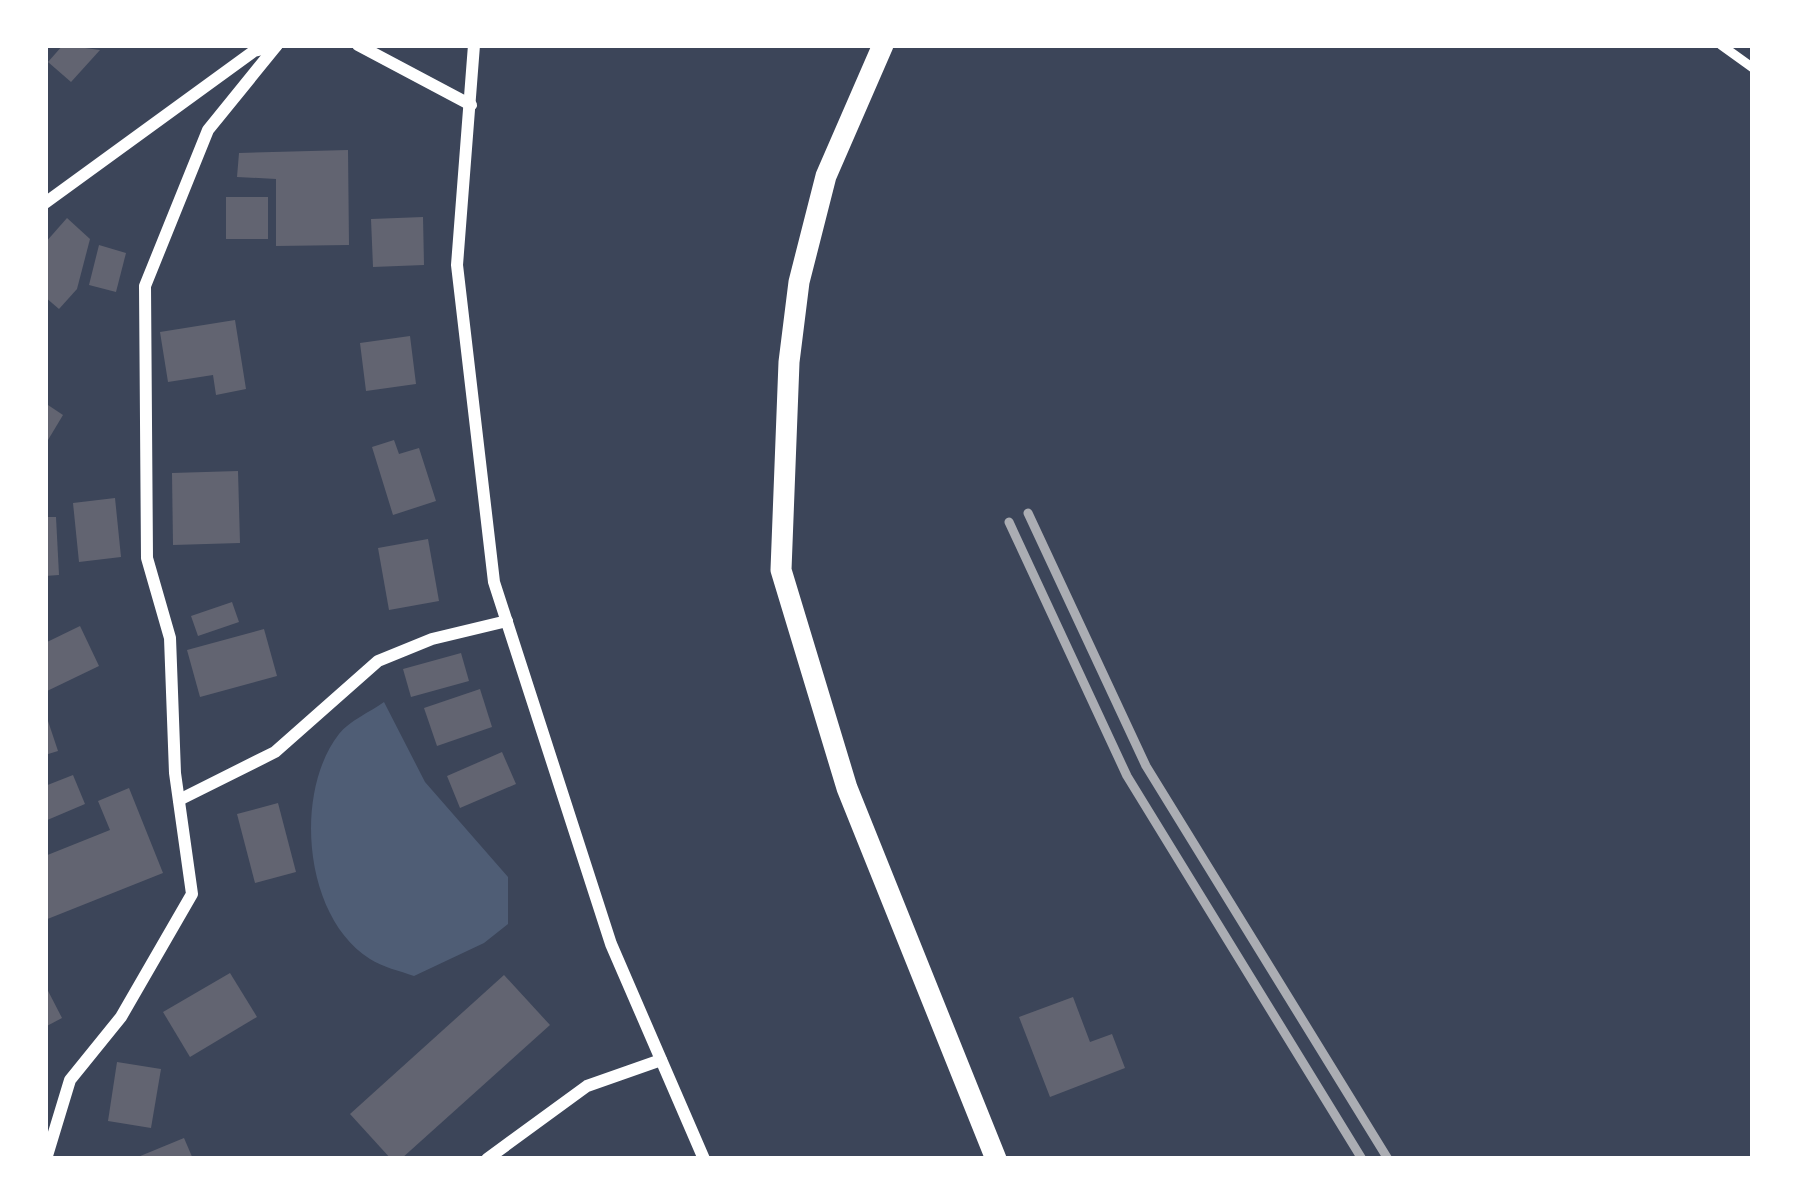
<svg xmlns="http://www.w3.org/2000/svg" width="1798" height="1204" font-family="'IBM Plex Serif',serif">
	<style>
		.green { fill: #3c4559 }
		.water { fill: #4f5d75 }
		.building { fill: #626471 }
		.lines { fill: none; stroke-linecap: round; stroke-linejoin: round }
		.service { stroke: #fff; stroke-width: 9 }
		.minor { stroke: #fff; stroke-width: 12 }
		.tertiary { stroke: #fff; stroke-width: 21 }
		.rail { stroke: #abadb3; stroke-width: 9 }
	</style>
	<rect width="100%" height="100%" fill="#2d3142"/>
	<rect class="green" x="45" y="45" width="1708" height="1114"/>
	<path class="water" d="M384,702l41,80 83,95v47l-24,19 -70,33c-14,-5 -32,-9 -44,-17 -66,-41 -77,-166 -31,-225 10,-13 31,-22 45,-32z"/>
	<g class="building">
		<path d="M63,45l37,5 -29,32 -23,-20z"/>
		<path d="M348,150l1,95 -73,1v-67l-39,-2 2,-24z"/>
		<rect x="226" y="197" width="42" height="42"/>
		<path d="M423,217l1,48 -51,2 -2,-48z"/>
		<path d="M67,218l23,21 -13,50 -18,20 -14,-12v-54z"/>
		<path d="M99,245l27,8 -10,39 -27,-7z"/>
		<path d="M235,320l11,69 -30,6 -3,-20 -45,7 -8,-50z"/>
		<path d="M410,336l6,48 -50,7 -6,-48z"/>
		<path d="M45,403l18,12 -18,30z"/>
		<path d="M394,440l5,14 20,-6 17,53 -43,14 -21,-68z"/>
		<path d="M238,471l2,72 -67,2 -1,-72z"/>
		<path d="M115,498l6,59 -42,5 -6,-59z"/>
		<path d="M45,517h11l3,58 -14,1z"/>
		<path d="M428,539l11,62 -50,9 -11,-62z"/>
		<path d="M232,602l7,20 -41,14 -7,-20z"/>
		<path d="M80,626l19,40 -54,26v-49z"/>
		<path d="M264,629l13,47 -77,21 -13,-47z"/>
		<path d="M461,653l8,28 -58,16 -8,-28z"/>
		<path d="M480,689l12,38 -55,19 -13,-38z"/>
		<path d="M45,712l13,39 -13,4z"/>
		<path d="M502,752l14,32 -56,24 -13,-32z"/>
		<path d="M73,775l12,29 -40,17v-35z"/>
		<path d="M129,788l34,85 -118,47v-64l65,-26 -12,-29z"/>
		<path d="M278,803l18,69 -41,11 -18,-69z"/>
		<path d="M230,973l27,44 -67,40 -27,-45z"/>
		<path d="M504,975l46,50 -149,134h-10l-41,-45z"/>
		<path d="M45,985l17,33 -17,9z"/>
		<path d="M1073,997l17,45 22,-8 13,34 -75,29 -31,-80z"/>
		<path d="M117,1062l44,7 -10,59 -43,-7z"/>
		<path d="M184,1138l9,21h-60z"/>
	</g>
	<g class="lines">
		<path class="service" d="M1721,45l32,23"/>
		<g class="minor">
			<path d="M358,45l113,60"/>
			<path d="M474,45l-17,220 37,317 117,362 93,215"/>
			<path d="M45,203l209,-152 22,-5"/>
			<path d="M179,800l96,-48 103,-91 54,-22 75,-18"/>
			<path d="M46,1159l24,-79 51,-63 71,-123 -17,-121 -5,-135 -23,-80 -2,-272 63,-156 69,-85"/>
			<path d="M487,1159l100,-73 74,-26"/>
		</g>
		<path class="tertiary" d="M883,45l-57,131 -27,106 -10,80 -8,208 66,218 149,371"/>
		<g class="rail">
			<path d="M1028,513l118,253 242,393"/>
			<path d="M1009,522l118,254 235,383"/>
		</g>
	</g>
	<rect width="1798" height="1204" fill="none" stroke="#ffffff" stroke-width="96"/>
</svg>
